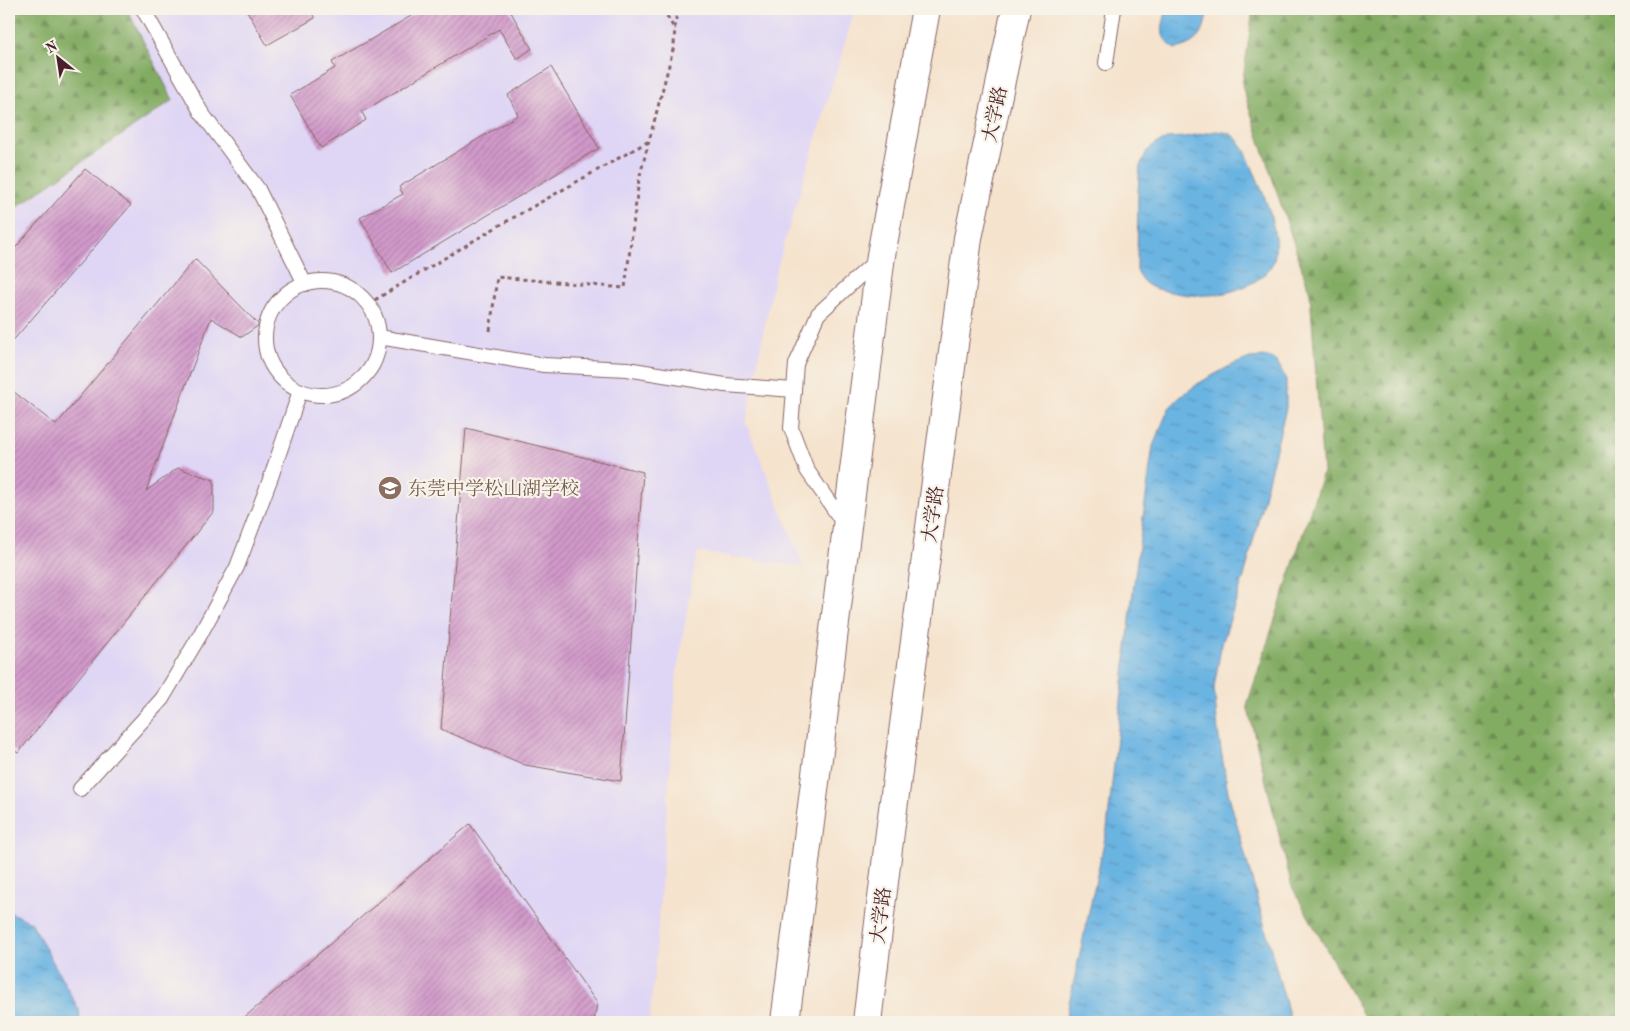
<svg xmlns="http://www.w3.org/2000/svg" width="1630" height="1031" font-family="'Old Standard TT','Noto Serif SC',serif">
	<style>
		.built { fill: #dfd5f5 }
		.forest { fill: url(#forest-firs); stroke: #666647 }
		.water { fill: url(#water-ripples); stroke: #5a6a86 }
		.building { fill: url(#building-hatch) }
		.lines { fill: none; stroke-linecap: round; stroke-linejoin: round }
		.lane-casing { stroke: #866464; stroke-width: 16 }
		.primary-casing { stroke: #866464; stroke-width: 30 }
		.path { stroke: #866464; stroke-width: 3; stroke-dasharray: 4 4; stroke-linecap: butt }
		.lane { stroke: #fff; stroke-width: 14 }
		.primary { stroke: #fff; stroke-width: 28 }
		.labels { text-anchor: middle; stroke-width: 4.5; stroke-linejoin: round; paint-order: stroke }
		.street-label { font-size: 19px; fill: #4a1f2b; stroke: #f7f3e8 }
		.education-label { font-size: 19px; fill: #785e54; stroke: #f7f3e8; text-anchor: start }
	</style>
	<defs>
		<pattern id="forest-firs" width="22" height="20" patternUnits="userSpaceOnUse" patternTransform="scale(1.25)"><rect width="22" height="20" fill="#83ac63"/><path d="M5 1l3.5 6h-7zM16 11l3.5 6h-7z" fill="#6d8b52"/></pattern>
		<pattern id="water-ripples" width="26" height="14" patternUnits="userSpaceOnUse" patternTransform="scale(1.25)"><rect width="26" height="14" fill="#6ab4e2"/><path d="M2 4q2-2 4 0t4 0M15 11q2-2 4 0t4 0" fill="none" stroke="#5992b7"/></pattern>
		<pattern id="building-hatch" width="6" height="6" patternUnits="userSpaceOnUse" patternTransform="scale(1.25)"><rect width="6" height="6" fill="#d29acb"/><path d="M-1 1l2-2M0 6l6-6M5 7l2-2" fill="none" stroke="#ac7da5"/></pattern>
	</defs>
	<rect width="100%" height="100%" fill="#f7f3e8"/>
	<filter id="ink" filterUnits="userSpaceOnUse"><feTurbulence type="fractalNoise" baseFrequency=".02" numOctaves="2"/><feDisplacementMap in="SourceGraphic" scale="10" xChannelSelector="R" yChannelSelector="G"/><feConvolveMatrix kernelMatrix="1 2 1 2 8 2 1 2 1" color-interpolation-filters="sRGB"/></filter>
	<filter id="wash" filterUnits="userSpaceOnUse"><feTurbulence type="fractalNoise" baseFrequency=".0096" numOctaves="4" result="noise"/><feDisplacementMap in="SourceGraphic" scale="20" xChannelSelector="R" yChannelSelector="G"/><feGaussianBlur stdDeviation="1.12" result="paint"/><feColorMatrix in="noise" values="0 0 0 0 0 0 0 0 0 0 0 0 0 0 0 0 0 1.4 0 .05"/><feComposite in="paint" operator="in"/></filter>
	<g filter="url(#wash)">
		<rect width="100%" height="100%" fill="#f5e3cd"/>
		<path class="built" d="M9,9h846l-81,269 -28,145 58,144 -107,-15 -20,120 -22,296 -6,54h-640z"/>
		<g class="forest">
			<path d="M9,9h118l46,91 -164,112z"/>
			<path d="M1253,9h368v1005l-7,8h-247l-75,-135 -45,-182 76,-233 -13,-179 -68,-207z"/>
		</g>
		<g class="water">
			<path d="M1167,9h41c-4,23 -7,33 -32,40 -19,-12 -14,-21 -9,-40z"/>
			<path d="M1217,131c3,1 8,1 11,2 15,6 21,28 27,41 10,22 27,65 18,88 -8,21 -45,33 -65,33 -16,1 -31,-1 -46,-5 -4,-1 -10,-2 -14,-5 -6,-4 -8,-8 -11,-15l1,-79 2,-25 7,-15 11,-8 11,-5 16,-1z"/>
			<path d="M1267,357l7,2 6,8 6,13v28l-40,162 -25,77 -7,40 4,45 10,60 63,230h-226l42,-193 27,-246 19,-137 16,-38 10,-10 20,-15 31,-17 20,-8z"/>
			<path d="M9,912l22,10 48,88 1,12h-71z"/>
		</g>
		<g id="blocks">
			<g class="building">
				<path d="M246,9h63l6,9 -48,27z"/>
				<path d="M423,9h86l23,40 -15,10 -18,-30 -137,83 4,8 -45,28 -31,-53 45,-27 -3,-6z"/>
				<path d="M551,67l48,81 -207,125 -32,-55 43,-24 -4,-7 119,-72 -10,-20z"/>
				<path d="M85,169l46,36 -122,140v-90z"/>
				<path d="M195,259l64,66 -17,12 -31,-19 -65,173 32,-23 36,12v31l-196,242 -9,-6v-359l47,37z"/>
				<path d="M466,428l177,44 -22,309 -96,-16 -84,-36z"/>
				<path d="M470,824l127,179 -3,19h-355z"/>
			</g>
		</g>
	</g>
	<g filter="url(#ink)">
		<use href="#blocks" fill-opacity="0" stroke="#866464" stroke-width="1"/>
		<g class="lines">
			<g class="lane-casing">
				<g id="lane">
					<path d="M143,9l58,103 57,77 47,95"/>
					<path d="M1106,63l8,-54"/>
					<circle cx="322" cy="338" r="57"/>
					<path d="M379,337l165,28 83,4 98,16 69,5"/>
					<path d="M846,527l-39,-57 -16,-42 5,-64 22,-50 61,-56"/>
					<path d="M80,789l82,-90 38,-64 37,-68 34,-90 29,-86"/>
				</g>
			</g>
			<g class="primary-casing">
				<g id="primary">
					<path d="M785,1022l96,-767 45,-246"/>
					<path d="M867,1022l23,-190 78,-594 48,-229"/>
				</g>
			</g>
			<g class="path">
				<path d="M663,9l12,21"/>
				<path d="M368,304l127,-76 154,-87"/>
				<path d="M490,331l7,-54 128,11 14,-109 35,-133 1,-23 3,-14"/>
			</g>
			<use href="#lane" class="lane"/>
			<use href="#primary" class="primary"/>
		</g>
	</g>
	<defs>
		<g id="school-disc" transform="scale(1.25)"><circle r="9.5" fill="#8d6e63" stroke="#f7f3e8"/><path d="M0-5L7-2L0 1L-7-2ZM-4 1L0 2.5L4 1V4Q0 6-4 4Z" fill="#fff"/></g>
	</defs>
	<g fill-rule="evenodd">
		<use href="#school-disc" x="390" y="488"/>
	</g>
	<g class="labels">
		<g class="street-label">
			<text transform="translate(994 114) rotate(-78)" y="7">大学路</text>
			<text transform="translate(932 514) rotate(-82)" y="7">大学路</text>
			<text transform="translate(880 915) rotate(-83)" y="7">大学路</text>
		</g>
		<g class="education-label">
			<text x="408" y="495">东莞中学松山湖学校</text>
		</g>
	</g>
	<rect width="1630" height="1031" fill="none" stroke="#f7f3e8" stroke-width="30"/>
	<g transform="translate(58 58) rotate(330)" stroke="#f7f3e8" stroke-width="4" paint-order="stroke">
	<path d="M0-4L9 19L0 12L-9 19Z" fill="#4a1f2b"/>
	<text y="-8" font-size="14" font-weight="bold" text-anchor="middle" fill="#4a1f2b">N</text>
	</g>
</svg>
